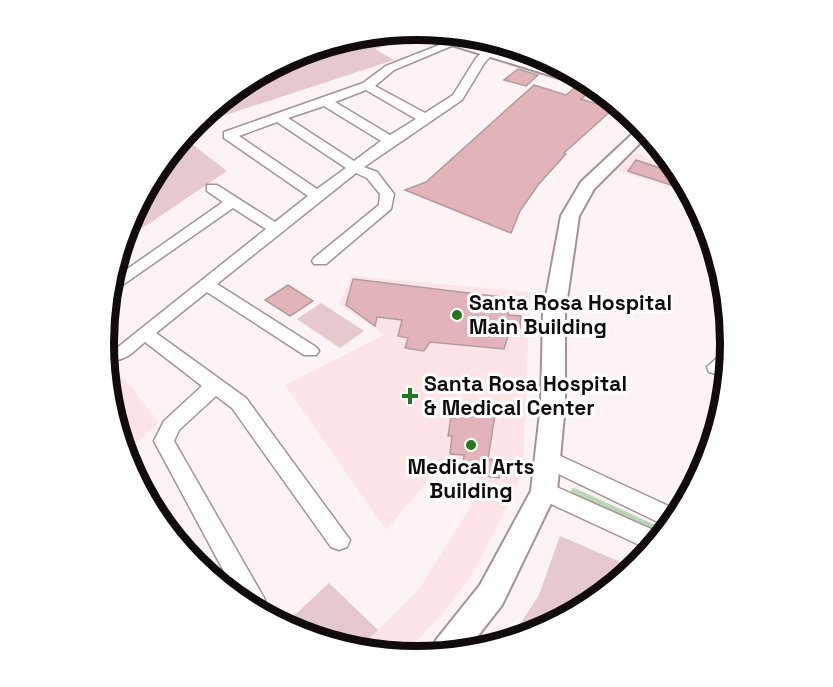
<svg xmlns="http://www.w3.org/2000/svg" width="833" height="687" font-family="'Space Grotesk',sans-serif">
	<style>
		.built { fill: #fde4e7 }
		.green { fill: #e5c9cc }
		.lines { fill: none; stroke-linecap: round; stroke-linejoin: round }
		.stream { stroke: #b9d6b5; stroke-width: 6 }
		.building { fill: #e2b4ba; stroke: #b19c9f; stroke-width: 1.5 }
		.minor-casing { stroke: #a69295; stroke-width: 3 }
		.tertiary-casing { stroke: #a69295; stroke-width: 4 }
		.primary-casing { stroke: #a69295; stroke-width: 4 }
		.minor { fill: #fff; fill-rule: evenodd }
		.tertiary { fill: #fff; fill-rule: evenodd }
		.primary { fill: #fff; fill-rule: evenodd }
		.poi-dot { fill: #267720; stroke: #fff; stroke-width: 2 }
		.labels { text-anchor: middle; stroke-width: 6; stroke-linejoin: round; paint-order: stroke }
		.poi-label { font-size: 21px; font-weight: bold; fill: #120b0c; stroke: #fff; text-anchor: start }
		.rim { fill: none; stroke: #120b0c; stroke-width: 8 }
	</style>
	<rect width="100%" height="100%" fill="#fcf3f4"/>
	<g class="built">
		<path d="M635,153l31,10 19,29 -69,-22z"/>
		<path d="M352,276l178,16 -7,174 -9,28 -38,74 -27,38 -45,49 -43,-9 58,-57 67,-107 -44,-18 -56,66 -101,-145 99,-50 -45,-31z"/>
		<path d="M106,357l53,65 -34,33z"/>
	</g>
	<g class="green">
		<path d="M401,33l12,3 -38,13 19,11 -202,66 105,-72z"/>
		<path d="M184,138l43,33 -104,70 4,-18z"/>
		<path d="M321,303l43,28 -24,17 -43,-29z"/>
		<path d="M560,536l74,32 -98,65 -25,5 28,-43z"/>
		<path d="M329,583l49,47 -17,16 -65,-13 -12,-8z"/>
	</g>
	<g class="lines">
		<path class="stream" d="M574,491l87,40"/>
	</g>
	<g class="building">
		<path d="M518,69l20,6 -12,11 -22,-6z"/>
		<path d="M534,85l32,10 10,-8 15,4 -10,8 32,10 -49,44 2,1 -28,31 -18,26 -9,22 -106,-43 21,-8z"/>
		<path d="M636,160l36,12 11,17 -55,-18z"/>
		<path d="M353,279l157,19 -2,17 13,1 -1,12 -9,-1 -7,22 -74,-7 -6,9 -19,-3 3,-10 -10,-2 4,-16 -25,-3 -2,9 -29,-21z"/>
		<path d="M288,285l25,16 -23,15 -25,-16z"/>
		<path d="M456,405l40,3 -8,51 13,2 -2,17 -14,-2 -22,-11 1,-10 -14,-1 2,-18h-4l3,-19 4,1z"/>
	</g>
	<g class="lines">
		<g class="minor-casing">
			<g id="minor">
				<path d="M452,40l9,2 -67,28 -19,16 50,27 28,-18 23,-37 10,-9 10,2 -11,11 -23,38 -98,67 13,5 17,22 -3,15 -65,55h-12l-2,-3 2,-3 65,-53 1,-11 -13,-16 -11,-5 -139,111 99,63 3,4 -3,4h-12l-97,-63 -51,41 90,65 104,142 -3,7 -8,3 -8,-3 -99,-139 -16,-12 -37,34 -5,11 90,157 3,8 -3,6 -29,-20 -81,-151 10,-20 38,-35 -57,-44c-11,9 -21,21 -34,17l-3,-4 158,-126 -33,-21 -119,83 2,-14 107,-75 -16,-11v-6h10l58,37 33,-26 -84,-58v-6l139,-49 23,-17zM366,90l50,29 -26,16 -55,-33zM324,106l57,35 -27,20 -66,-43zM277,122l69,46 -29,21 -78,-53z"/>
				<path d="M728,354l-3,16 -9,4 -7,-2 -2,-5 13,-12z"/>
				<path d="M547,451l7,2 121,56 -10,16 -3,-1 -122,-59 -3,-6 3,-6z"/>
				<path d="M544,482l8,3 108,48 -11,16 -3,-1 -110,-51 -3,-6 3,-6z"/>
			</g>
		</g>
		<g class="tertiary-casing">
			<path id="tertiary" d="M641,126l6,10 -53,53 -15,27 -14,97v91l-8,87 -55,114 -32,41 -38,8 4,-14 44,-55 51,-94 10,-87 2,-91 18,-97 20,-34z"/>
		</g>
		<g class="primary-casing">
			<path id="primary" d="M417,30c52,10 111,18 155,48h-13l-150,-46z"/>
		</g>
		<use href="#minor" class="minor"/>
		<use href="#tertiary" class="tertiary"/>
		<use href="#primary" class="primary"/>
	</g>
	<g class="poi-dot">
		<circle cx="457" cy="315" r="6"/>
		<path d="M407 387h6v6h6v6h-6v6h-6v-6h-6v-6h6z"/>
		<circle cx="471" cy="445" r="6"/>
	</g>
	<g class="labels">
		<g class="poi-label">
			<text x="469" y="310">Santa Rosa Hospital<tspan x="469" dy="24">Main Building</tspan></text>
			<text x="424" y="391">Santa Rosa Hospital<tspan x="424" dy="24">&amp; Medical Center</tspan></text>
			<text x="471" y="474" text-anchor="middle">Medical Arts<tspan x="471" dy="24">Building</tspan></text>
		</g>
	</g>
	<path d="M0 0H833V687H0ZM114 343a303 303 0 1 1 606 0a303 303 0 1 1-606 0Z" fill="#fff" fill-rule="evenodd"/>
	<path class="rim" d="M114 343a303 303 0 1 1 606 0a303 303 0 1 1-606 0Z"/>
</svg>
